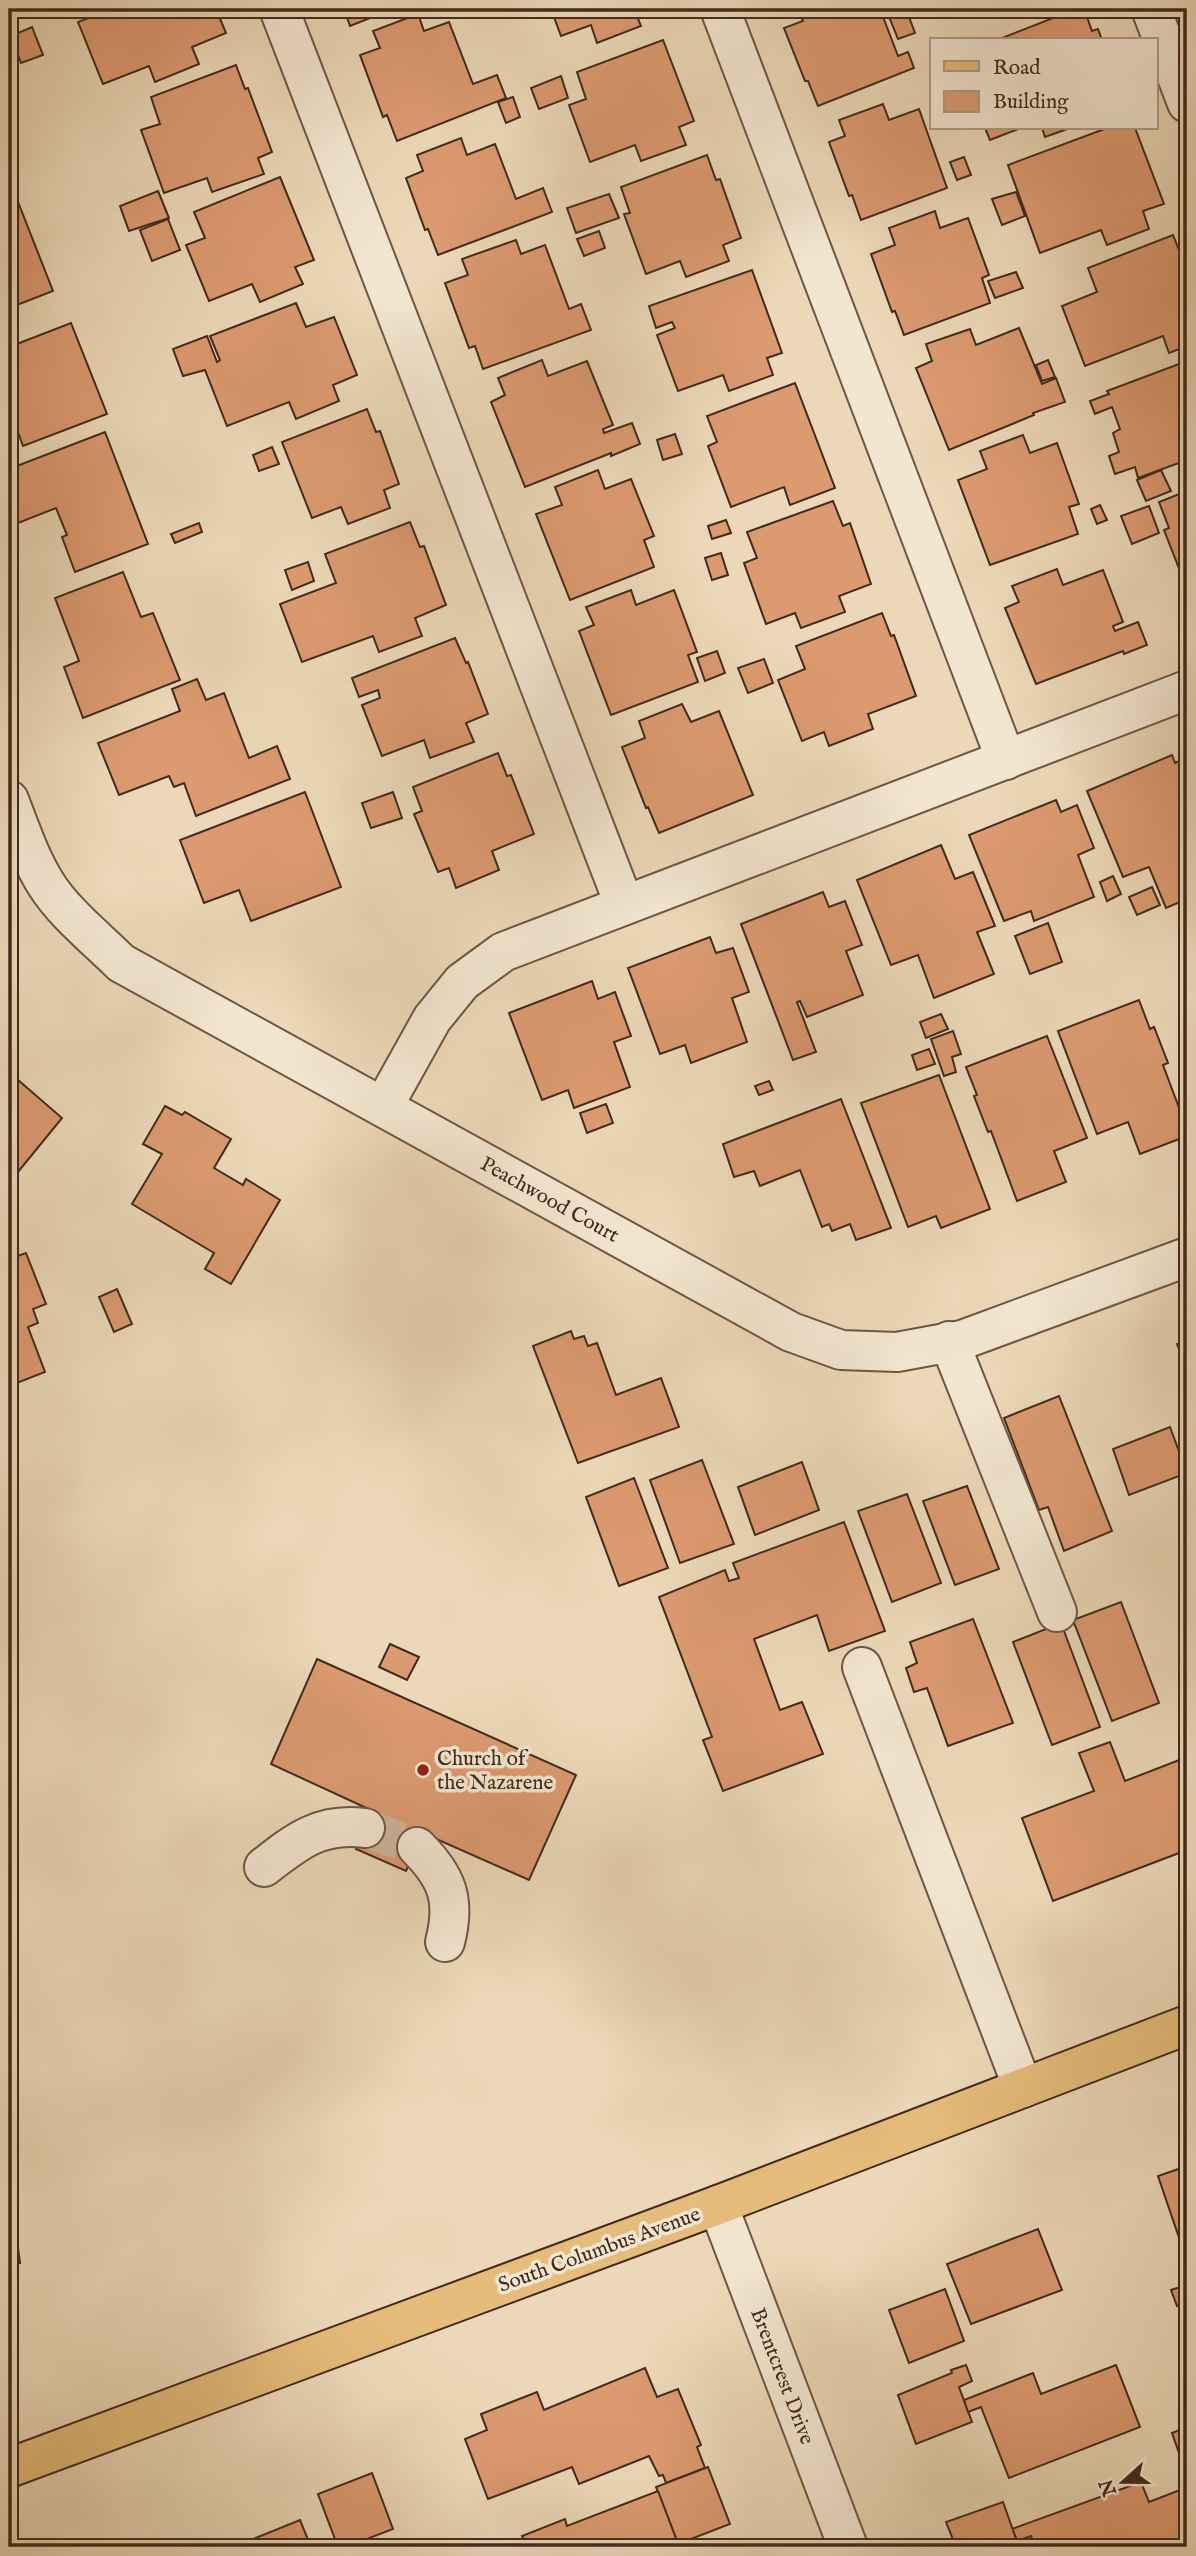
<svg xmlns="http://www.w3.org/2000/svg" width="1196" height="2556" font-family="'IM FELL English',serif">
	<style>
		.building { fill: #dc9a70; stroke: #412a1d; stroke-width: 2 }
		.lines { fill: none; stroke-linecap: round; stroke-linejoin: round }
		.minor-tunnel { stroke: #cab599; stroke-width: 38; stroke-dasharray: 38 19; stroke-linecap: butt }
		.minor-casing { stroke: #6c5644; stroke-width: 42 }
		.major-casing { stroke: #412a1d; stroke-width: 42 }
		.minor { stroke: #f3e6d1; stroke-width: 38 }
		.major { stroke: #e6bc7c; stroke-width: 38 }
		.poi-dot { fill: #8f2418; stroke: #f3e6d1; stroke-width: 2.5 }
		.labels { text-anchor: middle; stroke-width: 7; stroke-linejoin: round; paint-order: stroke }
		.street-label { font-size: 21px; fill: #412a1d; stroke: #f3e6d1 }
		.poi-label { font-size: 21px; fill: #412a1d; stroke: #f3e6d1; text-anchor: start }
	</style>
	<rect width="100%" height="100%" fill="#ecd8b8"/>
	<filter id="stains"><feTurbulence type="fractalNoise" baseFrequency=".00286" numOctaves="4"/><feColorMatrix values="0 0 0 0 .2 0 0 0 0 .09 0 0 0 0 .02 0 0 0 .5 -.17"/></filter>
	<radialGradient id="worn" r=".72"><stop offset=".6" stop-color="#630" stop-opacity="0"/><stop offset="1" stop-color="#630" stop-opacity=".3"/></radialGradient>
	<g class="building">
		<path d="M76,9h25l-22,8z"/>
		<path d="M111,9h105l10,24 -34,14 7,17 -44,18 -6,-16 -46,18 -25,-62z"/>
		<path d="M344,9h49l-43,17z"/>
		<path d="M551,9h83l7,17 -44,17 -6,-18 -30,11z"/>
		<path d="M798,9h82l18,47 10,-4 6,16 -96,38 -10,-25h-3l-21,-53 19,-7z"/>
		<path d="M886,9h20l9,24 -17,6z"/>
		<path d="M1076,9h8l8,22 6,-2 4,11h-105z"/>
		<path d="M418,14l6,17 25,-9 24,62 24,-9 9,23 -109,43 -10,-26 -4,2 -23,-62 20,-7 -7,-17z"/>
		<path d="M32,27l11,28 -22,8 -10,-27z"/>
		<path d="M663,40l31,81 -15,6 7,18 -45,16 -6,-16 -45,17 -21,-57 17,-6 -9,-27z"/>
		<path d="M236,65l9,24 3,-1 24,64 -14,6 6,16 -52,18 -5,-14 -43,15 -23,-63 19,-6 -9,-27z"/>
		<path d="M561,76l7,22 -29,11 -8,-21z"/>
		<path d="M513,97l7,20 -14,6 -8,-21z"/>
		<path d="M883,104l6,16 30,-11 28,79 -86,32 -9,-25 -3,1 -20,-54 16,-6 -6,-16z"/>
		<path d="M985,128h36l-31,12z"/>
		<path d="M1042,128h28l-25,9z"/>
		<path d="M1107,128h28l29,76 -21,7 6,18 -42,16 -6,-15 -61,23 -32,-88z"/>
		<path d="M461,138l6,17 28,-11 21,55 27,-11 9,24 -114,43 -10,-26 -3,1 -19,-52 17,-7 -6,-16z"/>
		<path d="M707,155l9,25 4,-1 21,59 -18,7 6,16 -43,16 -6,-16 -34,13 -22,-60 6,-1 -9,-26z"/>
		<path d="M964,157l7,18 -14,5 -7,-18z"/>
		<path d="M280,177l34,83 -19,7 8,17 -43,18 -8,-18 -43,17 -23,-56 19,-7 -11,-26z"/>
		<path d="M9,179l44,112 -44,17z"/>
		<path d="M158,191l11,27 -40,13 -9,-25z"/>
		<path d="M1016,192l9,24 -23,9 -10,-26z"/>
		<path d="M609,194l10,24 -43,15 -9,-25z"/>
		<path d="M935,211l5,17 28,-10 21,57 -7,3 8,25 -86,32 -9,-24 -3,1 -21,-58 24,-9 -6,-17z"/>
		<path d="M168,219l12,31 -28,11 -12,-31z"/>
		<path d="M599,231l6,17 -21,8 -7,-17z"/>
		<path d="M1173,235l10,25 2,-1 2,6v81l-18,7 -6,-17 -78,30 -23,-60 35,-14 -9,-24z"/>
		<path d="M516,240l5,14 24,-9 24,64 12,-5 10,26 -108,39 -8,-23 -6,2 -24,-65 23,-8 -6,-16z"/>
		<path d="M752,270l30,83 -15,5 6,17 -44,16 -6,-16 -45,16 -21,-56 18,-7 -3,-6 -16,6 -7,-22z"/>
		<path d="M1016,272l7,16 -28,10 -7,-17z"/>
		<path d="M296,303l10,24 28,-10 23,58 -24,10 6,16 -43,18 -7,-17 -62,24 -22,-56 -22,6 -10,-27 34,-13 10,26 3,-2 -10,-24z"/>
		<path d="M71,323l36,91 -84,32 -12,-33 -2,1v-67z"/>
		<path d="M1019,328l23,56 14,-6 9,24 -32,11 1,2 -85,35 -33,-82 16,-7 -6,-17 44,-15 6,16z"/>
		<path d="M542,360l6,16 39,-15 26,64 -10,4 1,4 28,-10 8,21 -29,12v-3l-86,34 -34,-85 14,-7 -7,-17z"/>
		<path d="M1048,360l7,17 -13,4 -6,-16z"/>
		<path d="M1187,361v108l-3,-8 -46,17 -3,-11 -20,7 -6,-18 10,-4 -6,-19 7,-4 -8,-22 -17,7 -5,-13 19,-7 -2,-3z"/>
		<path d="M795,383l40,105 -45,17 -6,-18 -53,20 -23,-61 9,-4 -10,-26z"/>
		<path d="M367,409l9,23 4,-1 19,53 -15,6 6,18 -42,16 -7,-17 -29,11 -30,-76z"/>
		<path d="M105,432l43,112 -73,28 -13,-35 5,-2 -11,-27 -43,17 -4,-10v-46z"/>
		<path d="M675,434l7,20 -19,6 -6,-20z"/>
		<path d="M1023,435l7,18 27,-10 22,61 -10,3 9,27 -88,31 -32,-85 29,-11 -7,-18z"/>
		<path d="M272,447l7,17 -20,7 -6,-16z"/>
		<path d="M598,470l7,19 26,-10 23,57 -10,4 10,27 -84,33 -34,-86 26,-9 -7,-18z"/>
		<path d="M1161,470l10,21 -25,10 -9,-21z"/>
		<path d="M1187,491v98l-23,-59 5,-2 -10,-26z"/>
		<path d="M833,501l10,25 7,-3 21,61 -32,12 6,16 -44,16 -6,-15 -29,11 -22,-61 13,-5 -10,-26z"/>
		<path d="M1100,505l7,15 -10,4 -6,-15z"/>
		<path d="M1149,506l10,27 -27,11 -11,-28z"/>
		<path d="M726,520l5,13 -19,6 -4,-13z"/>
		<path d="M410,522l10,25 4,-1 22,59 -31,13 7,18 -43,16 -6,-16 -71,26 -22,-58 56,-21 -11,-29z"/>
		<path d="M199,523l3,9 -27,11 -4,-9z"/>
		<path d="M721,553l7,22 -16,5 -7,-22z"/>
		<path d="M308,562l6,19 -22,9 -7,-20z"/>
		<path d="M1057,569l6,16 40,-15 20,52 -10,4 2,5 23,-9 9,23 -23,9 -1,-3 -87,33 -31,-76 14,-6 -7,-16z"/>
		<path d="M123,572l18,45 12,-4 27,67 -97,38 -19,-51 15,-6 -24,-63z"/>
		<path d="M631,590l5,15 38,-15 23,62 -9,3 10,27 -87,33 -32,-84 15,-6 -8,-18z"/>
		<path d="M882,613l9,23 3,-1 22,61 -48,18 5,15 -44,17 -5,-14 -22,9 -24,-61 27,-11 -9,-23z"/>
		<path d="M455,638l11,25 2,-1 20,52 -22,9 8,19 -44,16 -6,-18 -42,16 -20,-51 18,-7 -2,-8 -19,7 -7,-19z"/>
		<path d="M717,651l8,22 -20,8 -8,-23z"/>
		<path d="M764,659l9,24 -25,10 -10,-25z"/>
		<path d="M197,679l9,21 18,-7 25,65 28,-12 13,33 -94,37 -12,-33 -10,4 -5,-11 -50,19 -21,-52 82,-32 -8,-22z"/>
		<path d="M682,704l9,18 28,-11 34,84 -94,38 -11,-26 -2,1 -24,-61 23,-9 -6,-17z"/>
		<path d="M498,753l9,23 4,-1 23,59 -42,17 7,19 -43,18 -7,-20 -11,4 -24,-58 8,-3 -9,-24z"/>
		<path d="M1172,755l3,8 12,-6v142l-21,9 -17,-41 -26,10 -36,-86z"/>
		<path d="M305,792l36,95 -90,34 -12,-31 -35,13 -24,-63z"/>
		<path d="M393,792l9,26 -31,10 -9,-25z"/>
		<path d="M1056,800l5,12 16,-7 17,43 -16,7 16,42 -60,24 -3,-10 -27,10 -35,-86z"/>
		<path d="M941,845l14,34 18,-7 22,54 -18,6 17,42 -60,24 -16,-43 -27,10 -34,-85z"/>
		<path d="M1113,876l8,18 -14,7 -7,-19z"/>
		<path d="M1152,887l8,18 -23,10 -8,-18z"/>
		<path d="M823,892l6,15 16,-6 17,44 -16,6 17,44 -56,22 -7,-16 -3,1 19,50 -23,8 -52,-136z"/>
		<path d="M1048,923l14,39 -32,12 -15,-38z"/>
		<path d="M710,937l6,16 17,-5 16,44 -17,6 15,44 -56,21 -6,-18 -25,9 -32,-86z"/>
		<path d="M592,981l6,18 17,-7 16,44 -17,6 16,45 -56,21 -6,-18 -26,10 -33,-87z"/>
		<path d="M1139,1000l11,29 4,-2 14,36 -5,2 24,64v7l-47,18 -12,-32 -31,12 -39,-103z"/>
		<path d="M941,1014l7,15 -22,9 -6,-16z"/>
		<path d="M953,1031l8,23 -9,3 4,15 -12,4 -13,-37z"/>
		<path d="M1047,1036l40,102 -33,13 12,31 -49,19 -26,-70 -3,1 -14,-36 3,-1 -11,-28z"/>
		<path d="M929,1049l6,15 -18,6 -5,-15z"/>
		<path d="M10,1073l52,45 -53,65v-109z"/>
		<path d="M939,1075l51,134 -49,19 -5,-12 -28,11 -47,-124z"/>
		<path d="M769,1081l4,9 -14,5 -4,-9z"/>
		<path d="M841,1099l50,129 -35,12 -6,-16 -18,7 -3,-7 -7,3 -22,-57 -40,16 -6,-15 -20,6 -11,-33z"/>
		<path d="M606,1104l7,19 -26,10 -7,-20z"/>
		<path d="M165,1106l17,9 3,-3 46,27 -17,29 29,17 3,-6 34,21 -49,84 -26,-15 9,-16 -82,-49 30,-50 -19,-10z"/>
		<path d="M26,1253l20,51 -13,5 5,14 -10,4 17,45 -36,14v-127z"/>
		<path d="M117,1289l15,35 -18,8 -15,-35z"/>
		<path d="M571,1331l3,8 10,-3 4,10 9,-3 19,52 45,-17 18,49 -101,36 -45,-117z"/>
		<path d="M1187,1340v30l-10,-26z"/>
		<path d="M1059,1396l53,135 -48,20 -16,-44 -9,3 -35,-92z"/>
		<path d="M1170,1427l17,46 -58,22 -16,-46z"/>
		<path d="M702,1460l32,84 -54,19 -30,-83z"/>
		<path d="M802,1462l17,48 -64,25 -17,-48z"/>
		<path d="M634,1478l34,90 -49,18 -33,-89z"/>
		<path d="M967,1486l32,83 -44,16 -32,-84z"/>
		<path d="M907,1494l34,89 -49,19 -34,-91z"/>
		<path d="M844,1522l41,109 -56,20 -12,-36 -63,24 26,71 22,-8 21,52 -100,37 -20,-51 9,-3 -53,-140 66,-27 4,11 10,-3 -6,-15z"/>
		<path d="M1121,1602l38,101 -47,18 -39,-101z"/>
		<path d="M973,1619l40,104 -65,23 -21,-58 -13,4 -8,-24 11,-5 -7,-21z"/>
		<path d="M1061,1623l39,104 -48,18 -39,-103z"/>
		<path d="M390,1644l29,13 -12,23 -28,-13z"/>
		<path d="M317,1659l259,116 -47,105 -106,-47 -17,38 -50,-22 17,-38 -102,-47z"/>
		<path d="M1110,1742l15,39 62,-24v93l-134,51 -31,-83 72,-27 -15,-38z"/>
		<path d="M1187,2166v95l-29,-85z"/>
		<path d="M9,2180l11,83 -11,2z"/>
		<path d="M1038,2229l24,61 -91,34 -24,-60z"/>
		<path d="M1187,2285v17l-10,4 -6,-16z"/>
		<path d="M945,2289l19,52 -55,22 -20,-53z"/>
		<path d="M966,2365l6,16 -13,6 13,35 -56,22 -18,-49 54,-22 -1,-3z"/>
		<path d="M1116,2365l24,62 -131,51 -28,-71 -13,5 -4,-12 69,-27 8,21z"/>
		<path d="M645,2368l12,29 21,-8 23,56 -4,2 8,21 -39,15 -3,-8 -4,1 -10,-20 -70,28 -7,-17 -84,32 -23,-60 22,-9 -6,-16 56,-22 7,18z"/>
		<path d="M1187,2427v39l-3,1 -12,-34z"/>
		<path d="M708,2467l22,57 -52,20 -22,-57z"/>
		<path d="M372,2473l21,56 -47,18h-8l-20,-53z"/>
		<path d="M1141,2482l8,20 31,-12 7,21v36h-152l-4,-11 -14,5 -5,-12z"/>
		<path d="M658,2491l19,50 -10,4 1,2h-141l-5,-11 43,-17 2,7z"/>
		<path d="M1003,2502l16,45h-63l-10,-25z"/>
		<path d="M300,2520l11,27h-61l-2,-6z"/>
		<path d="M362,2541l2,6h-18z"/>
	</g>
	<g class="lines">
		<path class="minor-tunnel" d="M365,1828l52,19"/>
		<g class="minor-casing">
			<g id="minor">
				<path d="M279,9l345,895"/>
				<path d="M720,9l286,751"/>
				<path d="M1151,9l36,94"/>
				<path d="M9,800c11,28 21,59 37,84 18,29 51,55 75,79l670,369 50,18 56,2 65,-12 225,-83"/>
				<path d="M383,1107l49,-88 30,-37 41,-30 684,-262"/>
				<path d="M949,1341l108,271"/>
				<path d="M862,1667l161,421"/>
				<path d="M417,1847c30,30 39,53 28,95"/>
				<path d="M264,1867c33,-26 57,-45 101,-39"/>
				<path d="M718,2205l130,342"/>
			</g>
		</g>
		<g class="major-casing">
			<path id="major" d="M9,2468l709,-263 469,-180"/>
		</g>
		<use href="#minor" class="minor"/>
		<use href="#major" class="major"/>
	</g>
	<circle class="poi-dot" cx="423" cy="1770" r="7"/>
	<g class="labels">
		<g class="street-label">
			<text transform="translate(550 1199) rotate(29)" y="7">Peachwood Court</text>
			<text transform="translate(599 2249) rotate(-20)" y="7">South Columbus Avenue</text>
			<text transform="translate(783 2376) rotate(69)" y="7">Brentcrest Drive</text>
		</g>
		<g class="poi-label">
			<text x="437" y="1765">Church of<tspan x="437" dy="24">the Nazarene</tspan></text>
		</g>
	</g>
	<rect width="1196" height="2556" fill="none" stroke="#ecd8b8" stroke-width="35"/>
	<rect x="10" y="10" width="1175" height="2535" fill="none" stroke="#412a1d" stroke-width="3.5"/>
	<rect x="18" y="18" width="1161" height="2521" fill="none" stroke="#412a1d" stroke-width="2"/>
	<rect x="930" y="38" width="228" height="91" fill="#f3e6d1" stroke="#ac9b89" stroke-width="2"/>
	<rect x="944" y="61" width="35" height="10" fill="#e6bc7c" stroke="#ac9b89" stroke-width="2"/>
	<text x="993" y="74" font-size="21" fill="#412a1d">Road</text>
	<rect x="944" y="91" width="35" height="21" fill="#dc9a70" stroke="#ac9b89" stroke-width="2"/>
	<text x="993" y="108" font-size="21" fill="#412a1d">Building</text>
	<g transform="translate(1123 2482) rotate(249)" stroke="#f3e6d1" stroke-width="5" paint-order="stroke">
	<path d="M0-5L12 26L0 18L-12 26Z" fill="#412a1d"/>
	<text y="-10" font-size="19" font-weight="bold" text-anchor="middle" fill="#412a1d">N</text>
	</g>
	<rect width="100%" height="100%" filter="url(#stains)"/>
	<rect width="100%" height="100%" fill="url(#worn)"/>
</svg>
